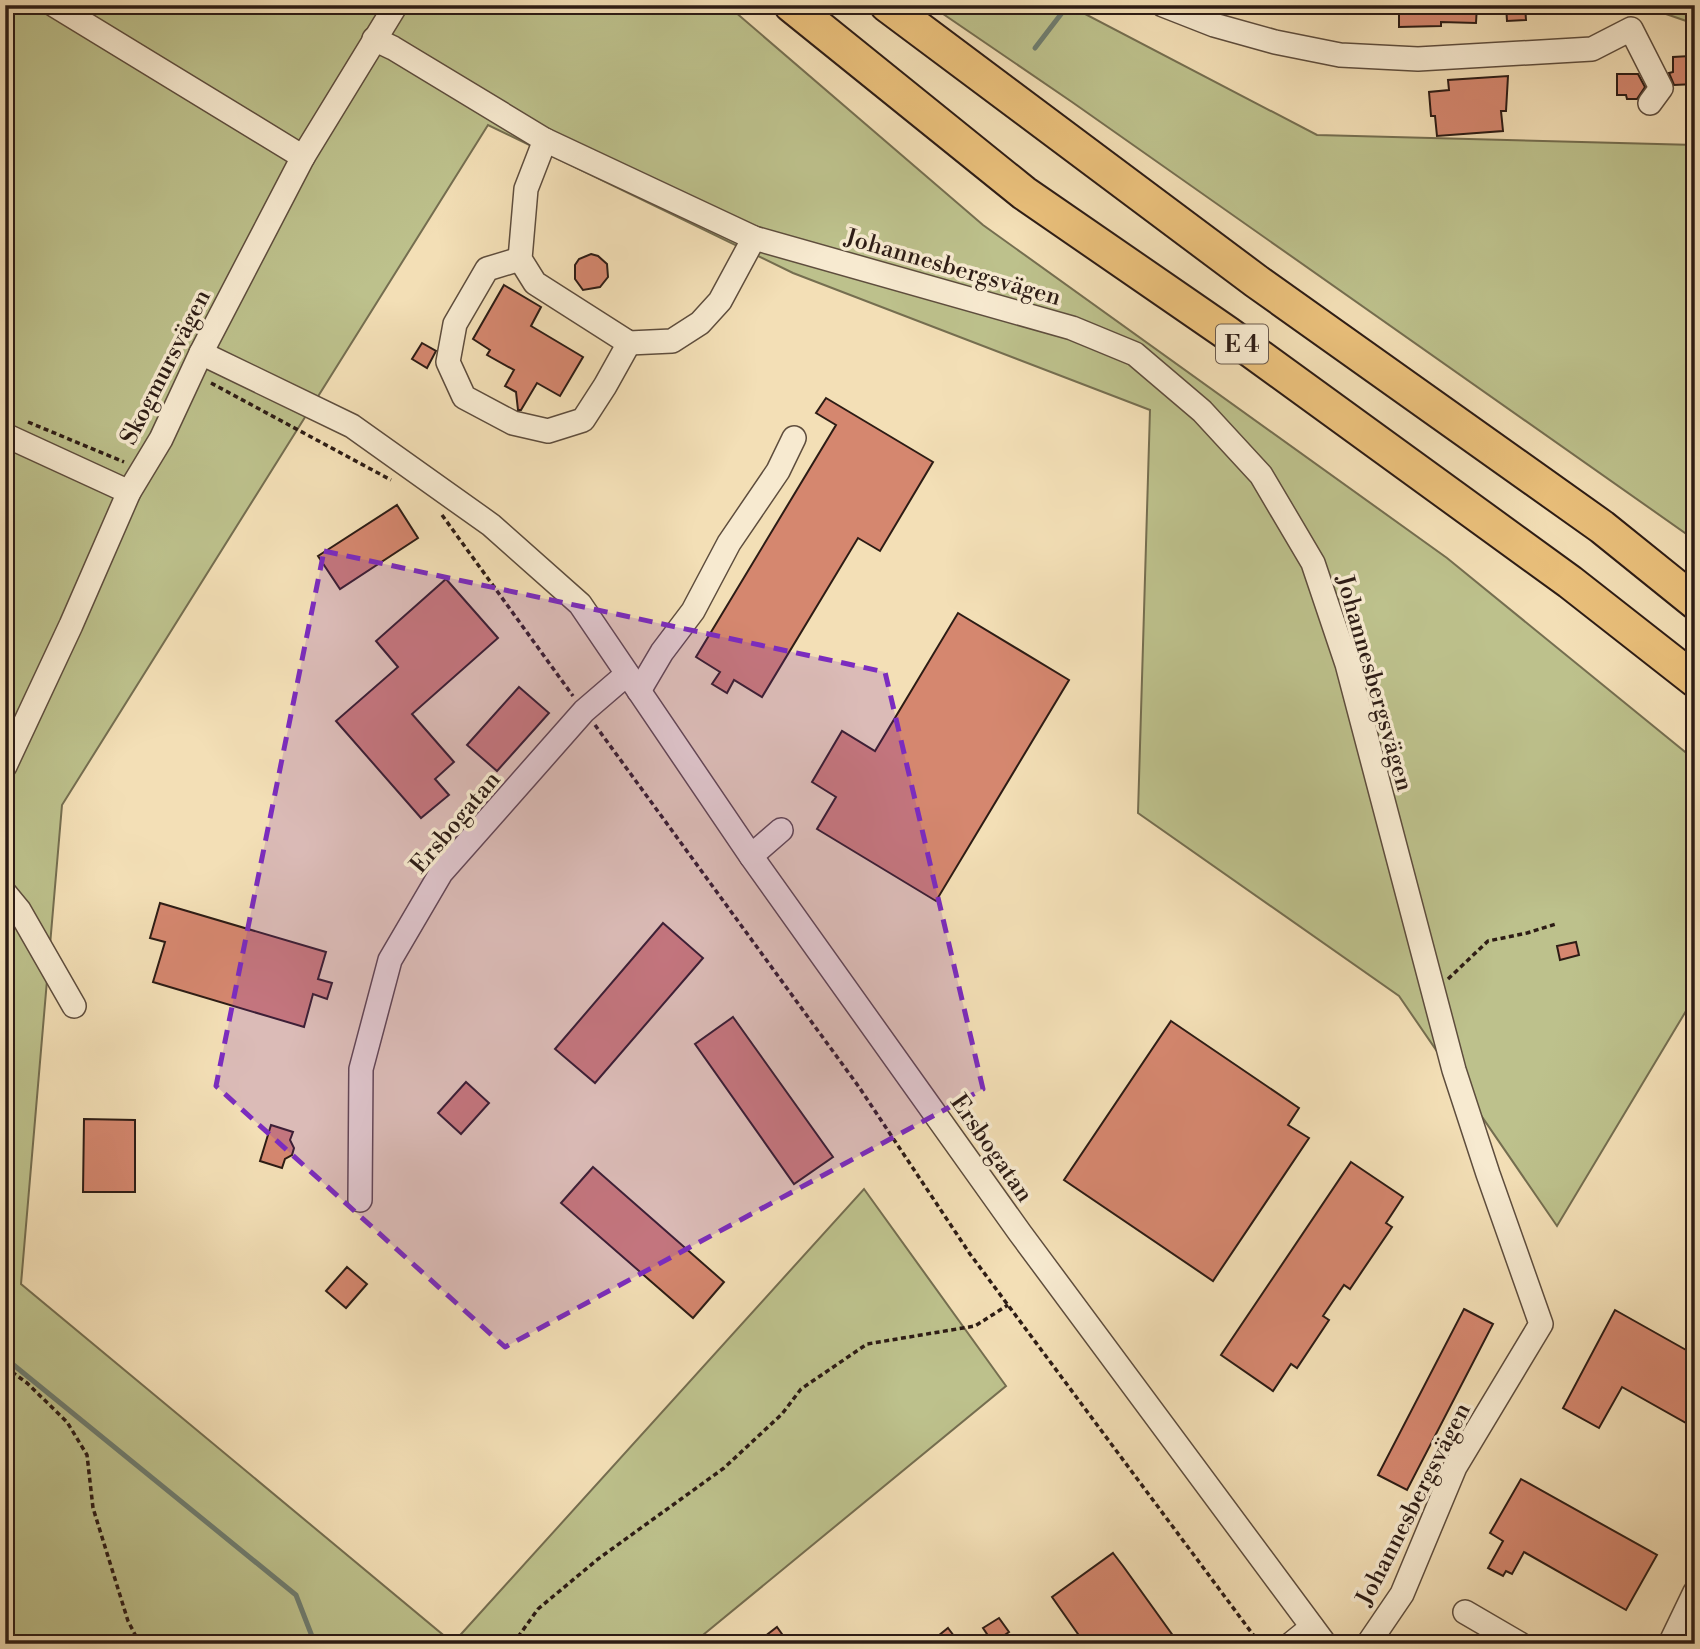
<svg xmlns="http://www.w3.org/2000/svg" width="1700" height="1649" font-family="'Libre Bodoni',serif">
	<style>
		.green { fill: #bdc18c; stroke: #756e50; stroke-width: 2 }
		.lines { fill: none; stroke-linecap: round; stroke-linejoin: round }
		.stream { stroke: #6f7d70; stroke-width: 5 }
		.building { fill: #d5876f; stroke: #2d1c15; stroke-width: 2 }
		.minor-casing { stroke: #5e4d3d; stroke-width: 26 }
		.highway-casing { stroke: #2d1c15; stroke-width: 37 }
		.path { stroke: #2d1c15; stroke-width: 3.5; stroke-dasharray: 5 3.5; stroke-linecap: butt }
		.minor { stroke: #f7ead0; stroke-width: 23 }
		.highway { stroke: #eac07b; stroke-width: 33 }
		.marked { fill: #7b2cbf; fill-opacity: 0.2; stroke: #7b2cbf; stroke-width: 5; stroke-dasharray: 14 9; stroke-linejoin: round }
		.labels { text-anchor: middle; stroke-width: 7; stroke-linejoin: round; paint-order: stroke }
		.shield { fill: #f7ead0; stroke: #6a5a4d; stroke-width: 2 }
		.shield-label { font-size: 23px; font-weight: bold; fill: #2d1c15 }
		.street-label { font-size: 24px; fill: #2d1c15; stroke: #f7ead0 }
	</style>
	<rect width="100%" height="100%" fill="#f3dfb6"/>
	<filter id="stains"><feTurbulence type="fractalNoise" baseFrequency=".00286" numOctaves="4"/><feColorMatrix values="0 0 0 0 .2 0 0 0 0 .09 0 0 0 0 .02 0 0 0 .5 -.17"/></filter>
	<radialGradient id="worn" r=".72"><stop offset=".6" stop-color="#630" stop-opacity="0"/><stop offset="1" stop-color="#630" stop-opacity=".3"/></radialGradient>
	<g class="green">
		<path d="M5,5h722l256,220 464,333 248,202v236l-138,230 -158,-230 -261,-183 12,-403 -357,-137 -305,-148 -426,680 -41,479 432,359 411,-454 142,197 -314,258h-687z"/>
		<path d="M930,5h138l249,130 378,10v395l-623,-438z"/>
		<path d="M1640,5h55v19z"/>
	</g>
	<g class="lines">
		<g class="stream">
			<path d="M1035,48l33,-43"/>
			<path d="M5,1358l291,237 19,49"/>
		</g>
	</g>
	<g class="building">
		<path d="M1399,5h78l-1,18 -35,-1v4l-42,1z"/>
		<path d="M1506,5h19l1,15 -19,1z"/>
		<path d="M1690,56v16h5v12l-21,1 -5,-12 4,-1v-15z"/>
		<path d="M1617,74h21l7,13 -8,12h-10l-1,-4h-9z"/>
		<path d="M1508,76l-2,35h-5l2,20 -66,5 -2,-20h-4l-2,-24 20,-2 -1,-10z"/>
		<path d="M591,254l7,2 9,8 1,13 -8,10 -17,3 -8,-11v-14l4,-6z"/>
		<path d="M504,285l37,22 -10,19 52,31 -23,39 -23,-13 -16,27h-3l-2,-18 -11,-6 9,-16 -27,-15 3,-5 -17,-11z"/>
		<path d="M422,343l14,8 -9,17 -15,-9z"/>
		<path d="M826,398l107,64 -53,89 -22,-13 -96,159 -28,-17 -7,13 -15,-9 8,-12 -24,-15 140,-232 -20,-12z"/>
		<path d="M397,505l21,33 -78,51 -22,-33z"/>
		<path d="M446,579l52,59 -86,76 42,48 -19,17 14,16 -28,23 -85,-97 62,-54 -22,-26z"/>
		<path d="M958,613l111,67 -133,221 -119,-72 19,-32 -24,-15 30,-51 33,20z"/>
		<path d="M519,687l30,26 -52,58 -30,-26z"/>
		<path d="M160,903l166,49 -8,27 14,4 -5,16 -14,-5 -9,33 -151,-45 12,-40 -15,-4z"/>
		<path d="M663,923l40,35 -108,125 -40,-34z"/>
		<path d="M1576,942l3,13 -19,5 -3,-14z"/>
		<path d="M733,1017l100,140 -39,27 -99,-140z"/>
		<path d="M1171,1021l128,87 -11,17 21,13 -96,143 -149,-101z"/>
		<path d="M466,1082l23,21 -28,31 -23,-21z"/>
		<path d="M84,1119l51,1v72h-52z"/>
		<path d="M271,1125l22,7 -3,8 4,8 -2,7 -7,4 -3,9 -22,-7z"/>
		<path d="M1351,1162l52,35 -17,26 6,4 -42,62 -6,-4 -21,31 6,4 -32,48 -6,-4 -18,27 -52,-36z"/>
		<path d="M593,1167l131,115 -31,36 -132,-115z"/>
		<path d="M347,1267l20,17 -21,24 -20,-17z"/>
		<path d="M1464,1309l29,15 -86,166 -29,-15z"/>
		<path d="M1615,1310l80,45v73l-73,-41 -23,41 -36,-20z"/>
		<path d="M1521,1479l136,76 -31,55 -102,-58 -12,22 -6,-3 -3,5 -15,-8 15,-27 -13,-8z"/>
		<path d="M1113,1553l10,13 56,78h-94l-33,-47z"/>
		<path d="M999,1618l10,14 -16,11 -10,-15z"/>
		<path d="M777,1627l12,17h-34z"/>
		<path d="M948,1628l12,16h-32z"/>
	</g>
	<g class="lines">
		<g class="minor-casing">
			<g id="minor">
				<path d="M54,5l249,152"/>
				<path d="M1163,5l51,20 61,17 65,13 78,4 174,-10 39,-20 30,59 -11,15"/>
				<path d="M374,39l19,9 152,92 209,98 318,90 63,26 67,57 59,64 52,88 34,101 107,406 34,104 53,150 -86,143 -53,127 -34,50"/>
				<path d="M545,140l-19,49 -6,70 15,24 94,60 43,-2 28,-18 20,-22 34,-63"/>
				<path d="M520,259l-33,10 -32,55 -7,38 16,35 49,26 35,8 35,-11 22,-34 24,-43"/>
				<path d="M201,353l151,73 139,99 89,79 171,252 269,377 305,411"/>
				<path d="M5,435l124,57"/>
				<path d="M639,691l23,-39 31,-41 36,-68 49,-72 16,-33"/>
				<path d="M5,766l66,-141 58,-133 32,-53 40,-86 102,-196 93,-152"/>
				<path d="M751,856l30,-26"/>
				<path d="M5,893l14,17 55,96"/>
				<path d="M360,1200l1,-131 29,-109 51,-87 143,-162 43,-37"/>
				<path d="M1465,1612l55,32"/>
				<path d="M1291,1644l21,-17"/>
				<path d="M1670,1644l25,-52"/>
			</g>
		</g>
		<g class="highway-casing">
			<g id="highway">
				<path d="M791,5l233,188 203,140 343,249 125,98"/>
				<path d="M887,5l369,276 346,246 93,75"/>
			</g>
		</g>
		<g class="path">
			<path d="M211,383l180,97"/>
			<path d="M5,412l9,4"/>
			<path d="M28,422l96,40"/>
			<path d="M442,515l131,181"/>
			<path d="M595,725l264,362 111,167 290,390"/>
			<path d="M1448,979l40,-38 39,-8 29,-9"/>
			<path d="M5,1367l22,16 40,39 20,33 6,53 35,113 12,23"/>
			<path d="M513,1644l25,-35 60,-50 126,-91 58,-54 19,-25 66,-45 108,-18 33,-21"/>
		</g>
		<use href="#minor" class="minor"/>
		<use href="#highway" class="highway"/>
	</g>
	<path class="marked" d="M324,551l561,121 98,417 -478,258 -289,-261z"/>
	<g class="labels">
		<rect class="shield" x="1216" y="324.5" width="52" height="39" rx="5"/>
		<g class="shield-label">
			<text x="1242" y="352">E 4</text>
		</g>
		<g class="street-label">
			<text transform="translate(953 267) rotate(16)" y="8">Johannesbergsvägen</text>
			<text transform="translate(165 367) rotate(-63)" y="8">Skogmursvägen</text>
			<text transform="translate(1375 683) rotate(74)" y="8">Johannesbergsvägen</text>
			<text transform="translate(455 822) rotate(-50)" y="8">Ersbogatan</text>
			<text transform="translate(992 1148) rotate(55)" y="8">Ersbogatan</text>
			<text transform="translate(1413 1504) rotate(-63)" y="8">Johannesbergsvägen</text>
		</g>
	</g>
	<rect width="1700" height="1649" fill="none" stroke="#f3dfb6" stroke-width="28"/>
	<rect x="7" y="7" width="1686" height="1635" fill="none" stroke="#2d1c15" stroke-width="3.5"/>
	<rect x="14" y="14" width="1672" height="1621" fill="none" stroke="#2d1c15" stroke-width="2"/>
	<rect width="100%" height="100%" filter="url(#stains)"/>
	<rect width="100%" height="100%" fill="url(#worn)"/>
</svg>
